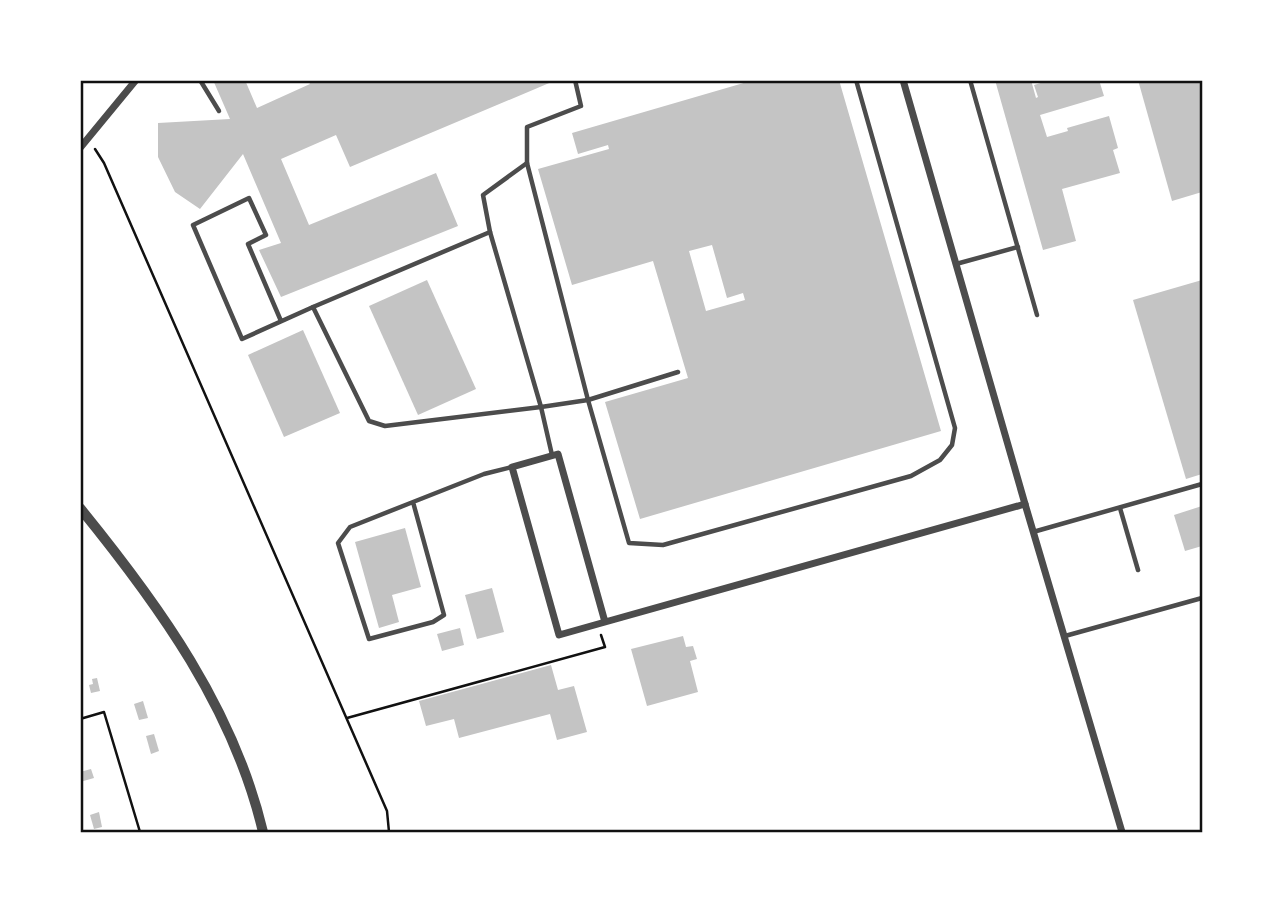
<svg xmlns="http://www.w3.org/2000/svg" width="1283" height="913" font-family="Overpass,sans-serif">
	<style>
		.building { fill: #c4c4c4; fill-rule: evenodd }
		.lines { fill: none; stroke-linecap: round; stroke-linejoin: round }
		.path { stroke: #111; stroke-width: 2.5 }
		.service { stroke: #4c4c4c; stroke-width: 4.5 }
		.minor { stroke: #4c4c4c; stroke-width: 7 }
		.tertiary { stroke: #4c4c4c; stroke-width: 10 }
		.neatline { fill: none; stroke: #111; stroke-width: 2.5 }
	</style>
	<rect width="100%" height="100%" fill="#fff"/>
	<g class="building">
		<path d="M213,80h32l12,28 53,-24 -2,-3h246l-204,86 -14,-32 -55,24 28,66 127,-52 22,53 -177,71 -22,-47 22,-7 -38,-89 -43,55 -25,-17 -17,-35v-34l72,-4z"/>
		<path d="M747,80h92l102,351 -301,88 -35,-117 83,-24 -35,-117 -81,24 -34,-116 71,-20 -1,-4 -30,9 -6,-21 175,-51zM712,245l15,53 16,-5 2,7 -39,11 -17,-60z"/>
		<path d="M995,80h36l5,18 2,-1 -4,-12 10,-3 -1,-2h56l5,16 -64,19 7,22 21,-6 -1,-3 42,-12 9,32 -5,2 7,23 -58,16 14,52 -33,9z"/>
		<path d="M1138,80h64v112l-30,9z"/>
		<path d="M427,280l49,109 -58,26 -49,-109z"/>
		<path d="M1202,280v194l-16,5 -53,-179z"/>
		<path d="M303,330l37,83 -56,24 -36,-82z"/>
		<path d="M1202,506v40l-17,5 -11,-36z"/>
		<path d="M405,528l16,59 -29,8 7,27 -20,6 -24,-86z"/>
		<path d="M492,588l12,44 -27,7 -12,-44z"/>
		<path d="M460,628l4,17 -22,6 -5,-17z"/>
		<path d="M683,636l3,11 7,-1 4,13 -7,2 8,31 -51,14 -16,-57z"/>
		<path d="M551,665l7,25 16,-4 13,46 -30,8 -7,-26 -91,24 -5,-19 -28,7 -7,-25z"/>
		<path d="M97,678l3,13 -9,2 -2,-8 4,-1 -1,-5z"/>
		<path d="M143,701l5,17 -9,2 -5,-16z"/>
		<path d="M154,734l5,17 -8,3 -5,-18z"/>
		<path d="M91,769l3,9 -14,4v-10z"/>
		<path d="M99,812l3,15 -8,2 -4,-14z"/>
	</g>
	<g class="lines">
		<g class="path">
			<path d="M95,149l9,14 283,648 2,21"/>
			<path d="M347,718l258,-71 -4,-12"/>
			<path d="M80,719l24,-7 36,120"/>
		</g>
		<g class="service">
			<path d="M200,80l19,31"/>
			<path d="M575,80l6,26 -54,21v36l61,237 41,143 34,2 248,-69 29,-16 12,-15 3,-17 -99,-348"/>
			<path d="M970,80l67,235"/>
			<path d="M527,163l-44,32 7,37 51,175 11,48"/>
			<path d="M490,232l-177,75 56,114 16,5 156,-19 47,-7 90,-28"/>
			<path d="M956,264l62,-17"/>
			<path d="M281,321l-33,-77 18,-9 -17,-37 -56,27 49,114 71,-32"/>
			<path d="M413,502l-63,25 -12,16 31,96 64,-17 11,-7 -31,-113 71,-28 28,-7"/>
			<path d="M1120,508l18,62"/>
			<path d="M1033,532l169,-48"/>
			<path d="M1065,636l137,-38"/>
		</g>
		<g class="minor">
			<path d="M903,80l122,424 97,328"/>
			<path d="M80,148l56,-68"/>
			<path d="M605,622l-47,-168 -46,13 47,168 39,-11 427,-120"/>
		</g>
		<path class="tertiary" d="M80,508c79,97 154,201 183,324"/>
	</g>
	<rect width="1283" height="913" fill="none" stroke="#ffffff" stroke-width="164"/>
	<rect x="82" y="82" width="1119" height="749" class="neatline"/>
</svg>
